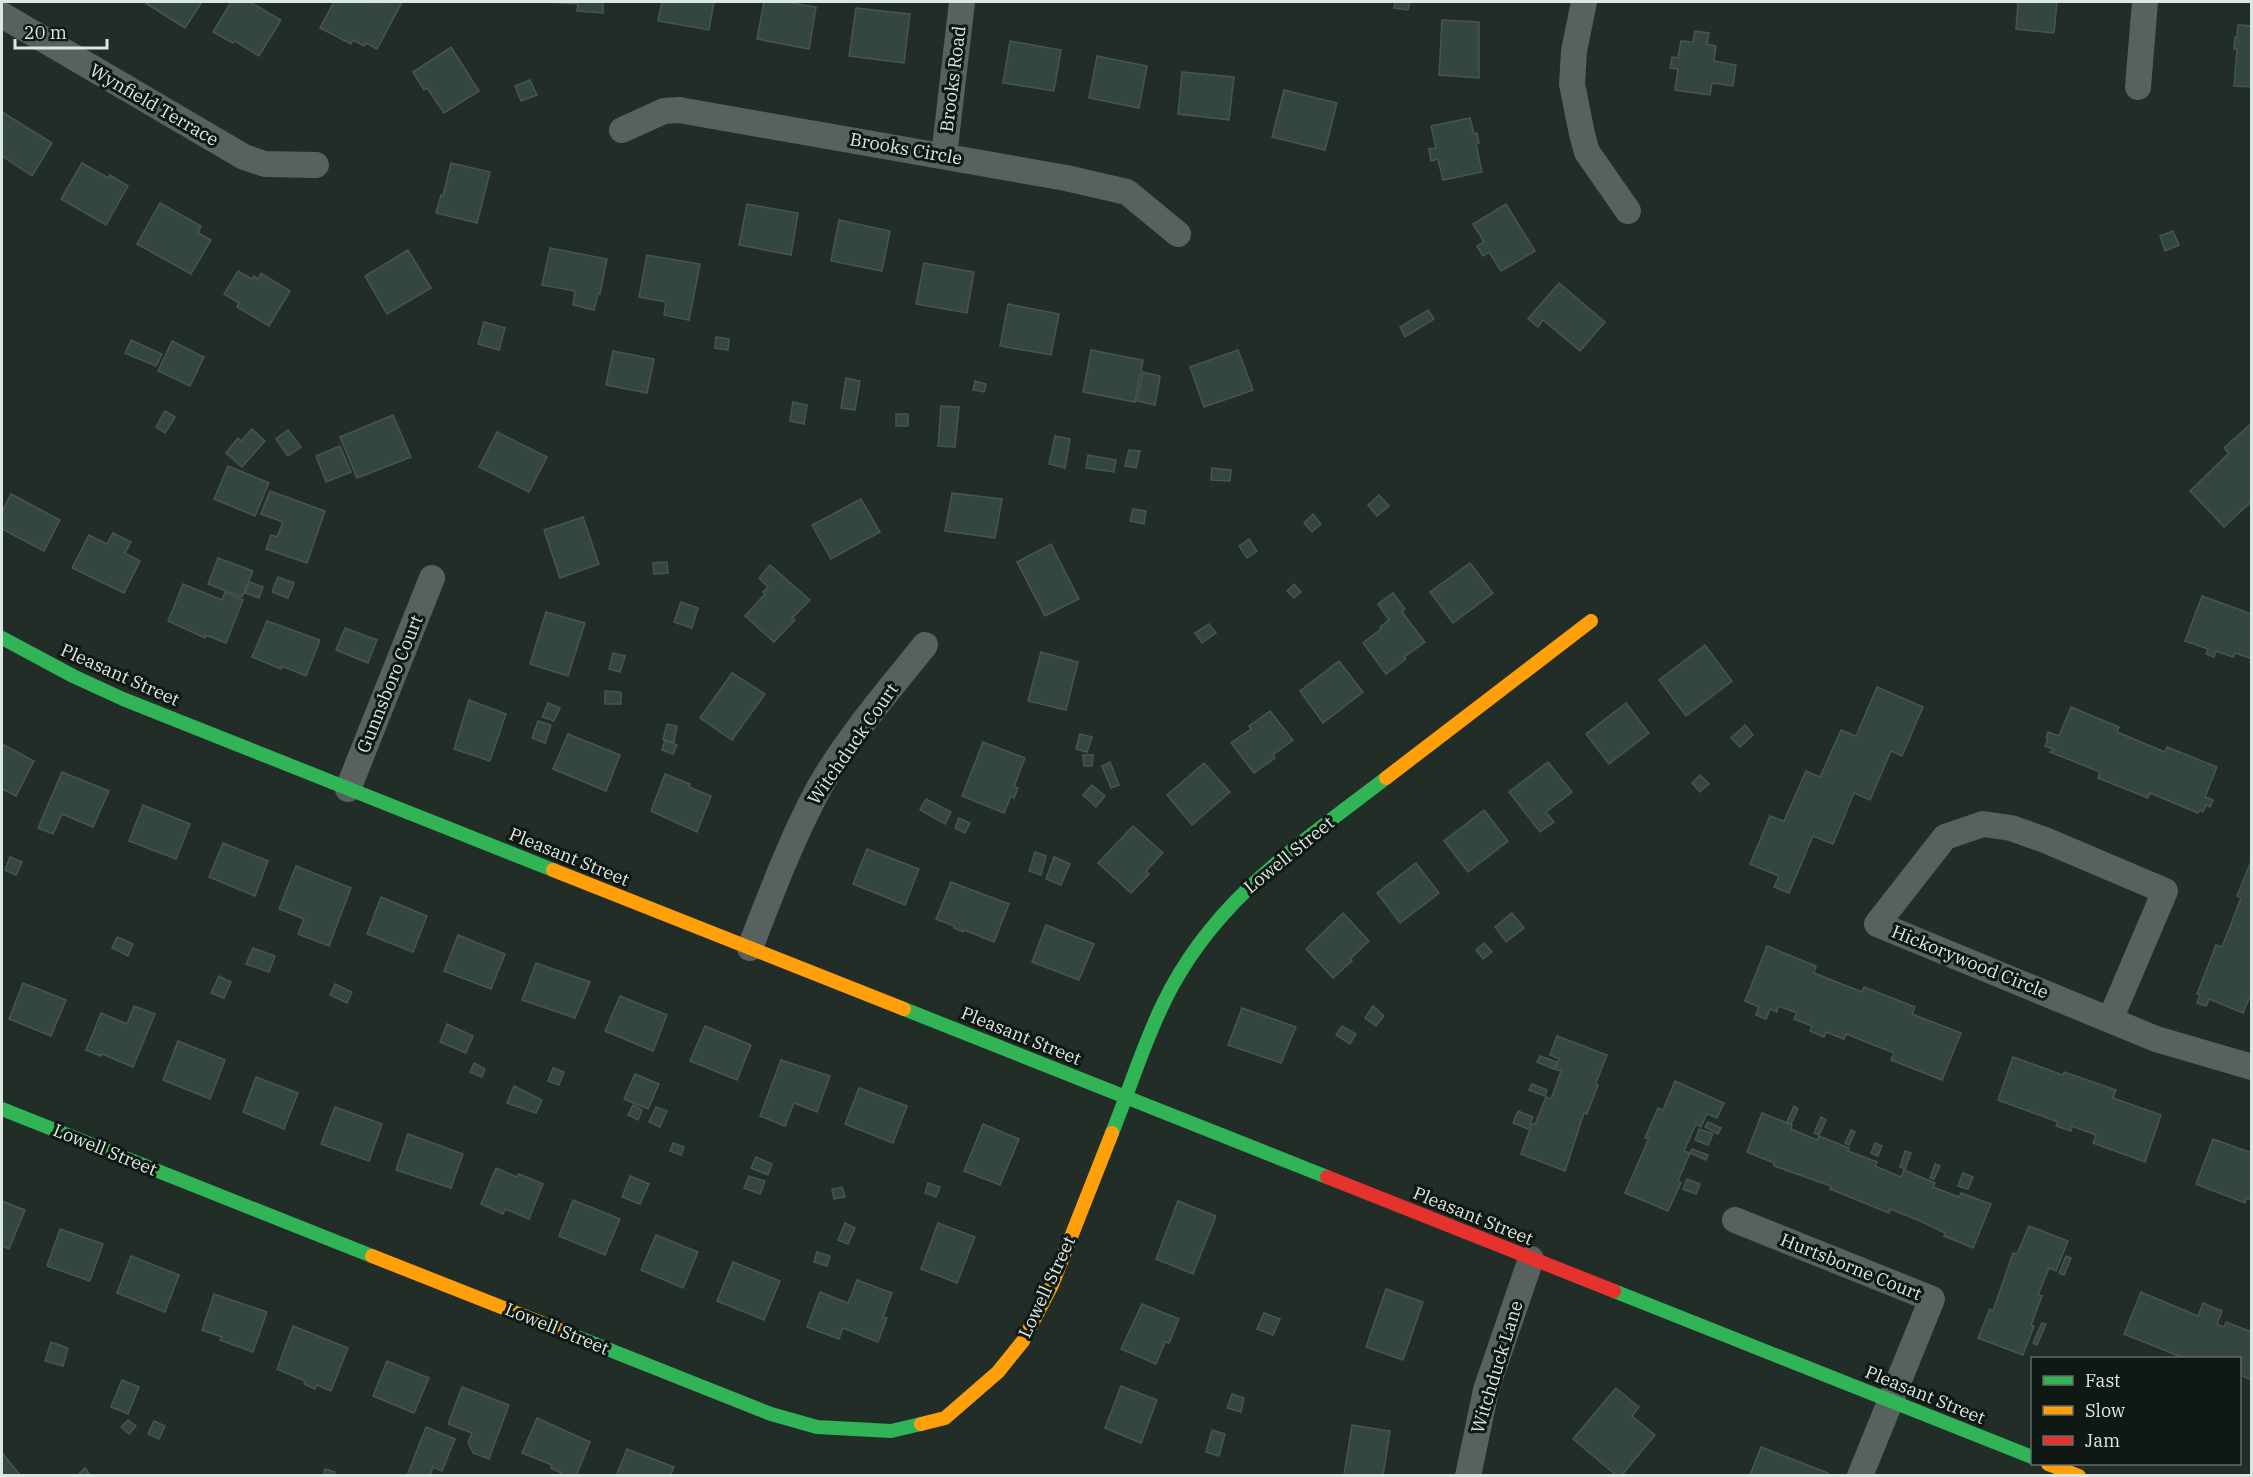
<svg xmlns="http://www.w3.org/2000/svg" width="2253" height="1477" font-family="'IBM Plex Serif',serif">
	<style>
		.building { fill: #334740; stroke: #4a544f; stroke-width: 1.5 }
		.lines { fill: none; stroke-linecap: round; stroke-linejoin: round }
		.street { stroke: #58615d; stroke-width: 26 }
		.fast { stroke: #30b455; stroke-width: 14 }
		.slow { stroke: #ff9f0a; stroke-width: 14 }
		.jam { stroke: #e5322d; stroke-width: 14 }
		.labels { text-anchor: middle; stroke-width: 6; stroke-linejoin: round; paint-order: stroke }
		.street-label { font-size: 18px; fill: #dbe8e1; stroke: #0f1813 }
	</style>
	<rect width="100%" height="100%" fill="#222d28"/>
	<g class="building">
		<path d="M144,2h58l-17,26z"/>
		<path d="M231,2h19l31,18 -22,36 -24,-15 -2,2 -20,-11z"/>
		<path d="M334,2l43,1 25,-1 -25,47 -11,-6 -2,3 -11,-6 -2,4 -31,-16z"/>
		<path d="M545,2h58v11l-26,-2 1,-7z"/>
		<path d="M662,2h52l-5,28 -51,-9z"/>
		<path d="M764,2h21l31,5 -7,42 -52,-10z"/>
		<path d="M1395,2h15l-2,8 -14,-2z"/>
		<path d="M2018,2h39l-3,31 -38,-4z"/>
		<path d="M856,8l54,6 -6,49 -55,-7z"/>
		<path d="M1442,20l37,2v56l-40,-3z"/>
		<path d="M2238,25l14,1v61l-18,-1 3,-37h-3l1,-12h2z"/>
		<path d="M1695,31l14,2 -2,11 9,2 -2,15 22,4 -3,21 -21,-3 -2,12 -35,-5 3,-21 -8,-1 2,-11 6,1 3,-17 12,1z"/>
		<path d="M1010,41l51,9 -7,41 -51,-8z"/>
		<path d="M451,47l28,44 -35,22 -17,-25 -3,2 -11,-18z"/>
		<path d="M1097,56l50,10 -8,42 -50,-10z"/>
		<path d="M1182,72l52,5 -5,43 -51,-6z"/>
		<path d="M530,80l7,15 -16,6 -6,-15z"/>
		<path d="M1284,90l53,13 -12,47 -53,-13z"/>
		<path d="M2,112l50,31 -20,33 -30,-20z"/>
		<path d="M1470,118l4,16 3,-1 2,10 -3,1 6,28 -39,8 -5,-21 -7,2 -2,-12 7,-1 -5,-22z"/>
		<path d="M82,163l26,15 2,-3 18,11 -22,39 -45,-26z"/>
		<path d="M451,163l39,9 -13,51 -41,-10 5,-18 2,1z"/>
		<path d="M160,203l41,23 -3,7 13,7 -20,34 -54,-30z"/>
		<path d="M747,204l51,9 -7,42 -52,-10z"/>
		<path d="M1506,204l29,47 -34,20 -12,-19 -6,4 -6,-10 7,-4 -11,-18z"/>
		<path d="M839,220l51,11 -8,40 -51,-10z"/>
		<path d="M2173,231l6,14 -14,6 -5,-15z"/>
		<path d="M550,248l57,11 -7,35h-2l-4,16 -21,-5 2,-14 -33,-6z"/>
		<path d="M408,250l23,38 -44,26 -22,-38z"/>
		<path d="M647,255l53,9 -11,56 -25,-5 2,-13 -27,-5z"/>
		<path d="M924,263l50,9 -7,41 -51,-9z"/>
		<path d="M238,271l14,8 2,-3 4,3 3,-6 29,18 -21,35 -32,-19 2,-4 -15,-9z"/>
		<path d="M1559,283l46,39 -25,29 -37,-31 -5,7 -10,-8z"/>
		<path d="M1008,304l51,10 -8,41 -51,-9z"/>
		<path d="M1428,310l6,9 -29,18 -5,-10z"/>
		<path d="M484,322l21,6 -6,22 -21,-6z"/>
		<path d="M716,337l13,2 -1,11 -13,-2z"/>
		<path d="M131,340l31,14 -6,12 -31,-13z"/>
		<path d="M172,341l32,16 -14,29 -32,-15z"/>
		<path d="M1091,350l52,10 -8,42 -52,-10z"/>
		<path d="M1238,350l15,40 -49,17 -14,-40z"/>
		<path d="M613,351l41,8 -7,34 -41,-8z"/>
		<path d="M1143,372l17,4 -5,29 -18,-4z"/>
		<path d="M846,378l14,3 -5,29 -14,-2z"/>
		<path d="M975,381l11,3 -2,8 -11,-2z"/>
		<path d="M793,402l14,3 -3,19 -14,-3z"/>
		<path d="M941,406l18,1 -4,40 -17,-1z"/>
		<path d="M165,411l10,6 -10,16 -9,-6z"/>
		<rect x="896" y="414" width="12" height="12"/>
		<path d="M393,415l18,42 -54,21 -17,-41z"/>
		<path d="M2252,423v78l-28,26 -34,-36 39,-38 -5,-5z"/>
		<path d="M252,429l13,12 -23,26 -16,-14 12,-15 3,3z"/>
		<path d="M288,430l13,17 -13,9 -12,-17z"/>
		<path d="M497,432l50,25 -18,35 -50,-25z"/>
		<path d="M1055,436l15,3 -5,29 -16,-4z"/>
		<path d="M340,446l11,26 -25,10 -10,-26z"/>
		<path d="M1129,450l11,1 -4,17 -11,-2z"/>
		<path d="M1088,455l28,5 -2,12 -28,-4z"/>
		<path d="M228,466l41,17 -14,33 -41,-17z"/>
		<path d="M1212,468l19,2 -1,11 -19,-1z"/>
		<path d="M270,491l55,20 -18,52 -41,-14 5,-14 6,2 6,-15 -22,-8z"/>
		<path d="M952,493l50,6 -7,39 -50,-7z"/>
		<path d="M11,494l49,26 -16,31 -42,-22v-17z"/>
		<path d="M1379,495l10,11 -12,10 -9,-11z"/>
		<path d="M861,499l19,33 -49,27 -19,-34z"/>
		<path d="M1133,509l13,2 -2,13 -14,-3z"/>
		<path d="M1313,514l8,10 -9,8 -8,-9z"/>
		<path d="M583,517l16,47 -39,14 -16,-48z"/>
		<path d="M113,533l18,9 -6,11 15,8 -16,32 -52,-25 17,-33 18,9z"/>
		<path d="M1249,539l8,12 -10,7 -8,-12z"/>
		<path d="M1051,544l28,55 -34,17 -28,-54z"/>
		<path d="M218,558l35,13 -11,26 -34,-13z"/>
		<path d="M667,562l1,11 -14,1 -1,-11z"/>
		<path d="M1470,563l23,30 -40,30 -23,-31z"/>
		<path d="M770,565l40,35 -18,18 3,2 -21,22 -29,-26 20,-22 -2,-2 5,-5 -9,-9z"/>
		<path d="M278,577l16,6 -6,15 -16,-6z"/>
		<path d="M249,582l14,5 -4,11 -14,-5z"/>
		<path d="M183,584l39,16 3,-8 18,8 -17,43 -20,-8 -1,3 -37,-17z"/>
		<path d="M1294,584l7,8 -7,6 -7,-7z"/>
		<path d="M1393,593l12,16 -3,3 23,30 -21,15 2,2 -20,15 -23,-31 18,-14 -1,-2 9,-7 -11,-16z"/>
		<path d="M2202,596l50,18v45l-17,-6 -2,4 -17,-6 -2,6 -8,-3 2,-5 -23,-8z"/>
		<path d="M681,602l17,6 -6,20 -18,-6z"/>
		<path d="M546,612l39,11 -17,53 -38,-12z"/>
		<path d="M267,621l53,19 -14,36 -24,-10 -1,3 -29,-12z"/>
		<path d="M1209,624l7,9 -14,10 -7,-10z"/>
		<path d="M345,628l32,12 -9,23 -32,-13z"/>
		<path d="M1705,645l27,36 -46,35 -27,-36z"/>
		<path d="M1041,652l37,10 -12,48 -38,-9z"/>
		<path d="M613,653l12,3 -5,16 -11,-3z"/>
		<path d="M1339,661l24,31 -40,31 -23,-32z"/>
		<path d="M732,673l33,21 -33,46 -32,-22z"/>
		<path d="M1877,687l46,20 -21,49 -11,-5 -21,49 -16,-7 -21,51 -20,-8 -24,57 -15,-6 5,-11 -29,-12 20,-48 14,5 22,-50 14,6 21,-47 15,6z"/>
		<path d="M605,691l16,1v12h-16z"/>
		<path d="M469,700l37,14 -16,47 -36,-12z"/>
		<path d="M548,703l12,5 -6,13 -12,-4z"/>
		<path d="M1626,703l23,30 -40,31 -23,-30z"/>
		<path d="M2071,707l48,20 -2,5 48,20 2,-5 50,20 -12,30 8,3 -3,7 -4,-2 -3,7 -3,-2 -2,3 -48,-20 -2,5 -50,-20 2,-6 -50,-20 5,-2 -10,-4 3,-7 -2,-1 2,-6 11,4z"/>
		<path d="M1270,711l23,29 -20,15 2,3 -21,15 -23,-30 20,-14 -2,-3z"/>
		<path d="M538,721l13,4 -6,18 -13,-5z"/>
		<path d="M667,724l10,2 -3,16 -11,-2z"/>
		<path d="M1745,725l8,10 -13,12 -9,-9z"/>
		<path d="M568,734l52,21 -14,36 -53,-22z"/>
		<path d="M1080,734l12,3 -5,15 -11,-3z"/>
		<path d="M665,740l12,5 -4,9 -11,-4z"/>
		<path d="M983,742l42,16 -11,29 4,1 -4,10 -3,-2 -7,17 -42,-17z"/>
		<path d="M2,744l32,17 -18,35 -14,-7z"/>
		<path d="M1083,755h10l-1,11h-8z"/>
		<path d="M1110,762l9,23 -8,3 -9,-22z"/>
		<path d="M1548,762l24,30 -26,20 8,10 -14,10 -31,-40z"/>
		<path d="M1204,763l26,29 -38,33 -25,-30z"/>
		<path d="M62,772l47,19 -16,36 -31,-13 -9,20 -15,-6z"/>
		<path d="M665,774l25,10 -1,3 22,9 -14,36 -46,-21z"/>
		<path d="M1700,775l9,9 -9,8 -8,-9z"/>
		<path d="M1092,785l13,11 -9,11 -13,-12z"/>
		<path d="M926,799l25,13 -6,12 -25,-14z"/>
		<path d="M143,805l47,19 -14,35 -47,-18z"/>
		<path d="M1484,810l24,31 -40,31 -24,-31z"/>
		<path d="M959,818l11,5 -5,10 -10,-5z"/>
		<path d="M1133,826l30,27 -17,18 3,3 -18,19 -33,-30z"/>
		<path d="M223,843l45,18 -13,35 -46,-19z"/>
		<path d="M867,849l52,20 -14,36 -52,-21z"/>
		<path d="M1035,852l11,4 -5,19 -12,-4z"/>
		<path d="M10,857l12,5 -6,13 -11,-5z"/>
		<path d="M1054,857l16,7 -9,21 -15,-6z"/>
		<path d="M2252,859v132l-9,22 -34,-14 -3,7 -9,-3 3,-8 -3,-1 19,-49 6,2 19,-49 -4,-2z"/>
		<path d="M1416,863l23,30 -39,30 -23,-30z"/>
		<path d="M296,866l55,22 -22,58 -31,-12 6,-15 -25,-10z"/>
		<path d="M951,882l58,22 -15,38 -30,-12 -1,2 -9,-4v-2l-18,-7z"/>
		<path d="M381,897l46,19 -14,36 -46,-18z"/>
		<path d="M1343,913l26,28 -19,18 2,2 -19,17 -27,-29z"/>
		<path d="M1512,913l12,15 -18,14 -11,-15z"/>
		<path d="M1046,925l48,19 -15,36 -47,-18z"/>
		<path d="M458,935l47,19 -14,35 -47,-18z"/>
		<path d="M117,937l16,7 -5,12 -16,-8z"/>
		<path d="M1484,943l8,9 -9,7 -7,-9z"/>
		<path d="M1767,946l49,20 -2,7 48,19 2,-5 51,20 -3,7 49,19 -19,47 -51,-20 3,-7 -48,-19 -2,5 -18,-7 -2,5 -14,-6 2,-5 -18,-7 3,-6 -19,-7 -1,6 -7,-3 -4,10 -10,-4 3,-8 -14,-6z"/>
		<path d="M253,948l22,8 -6,16 -23,-8z"/>
		<path d="M536,963l54,19 -15,36 -53,-18z"/>
		<path d="M219,976l12,6 -7,16 -13,-5z"/>
		<path d="M23,983l43,17 -15,36 -42,-17z"/>
		<path d="M335,984l17,8 -5,11 -17,-8z"/>
		<path d="M620,996l47,19 -14,36 -48,-20z"/>
		<path d="M134,1006l21,8 -22,53 -31,-13 -1,2 -15,-6 15,-37 26,11z"/>
		<path d="M1373,1006l11,10 -8,10 -11,-8z"/>
		<path d="M1242,1008l54,19 -15,36 -53,-18z"/>
		<path d="M447,1024l26,12 -7,17 -26,-11z"/>
		<path d="M705,1026l46,19 -14,35 -47,-19z"/>
		<path d="M1342,1026l14,8 -6,10 -14,-9z"/>
		<path d="M1557,1036l50,19 -11,28 2,2 -11,29 -3,-1 -19,58 -44,-17 11,-30h3l11,-27 5,2 10,-28 -6,-2 4,-10 -9,-4z"/>
		<path d="M178,1041l47,19 -15,39 -47,-19z"/>
		<path d="M1540,1056l17,6 -3,7 -17,-7z"/>
		<path d="M2013,1057l50,18 1,-3 52,18 -3,8 48,17 -16,47 -52,-19 3,-8 -24,-9 -1,5 -15,-5 2,-4 -60,-22z"/>
		<path d="M781,1060l49,16 -13,36 -23,-9 -9,23 -25,-10z"/>
		<path d="M474,1063l11,6 -3,8 -12,-5z"/>
		<path d="M553,1068l11,4 -5,13 -11,-4z"/>
		<path d="M635,1074l24,10 -11,25 -24,-10z"/>
		<path d="M256,1077l42,16 -14,36 -41,-17z"/>
		<path d="M1675,1081l49,22 -7,15 -10,-4 -6,13 -5,-3 -12,27 6,2 -12,28 3,2 -13,28 -43,-18 24,-55h-4l13,-30 5,2z"/>
		<path d="M1532,1084l15,6 -2,6 -16,-6z"/>
		<path d="M514,1086l28,14 -6,13 -29,-10z"/>
		<path d="M859,1088l48,18 -14,37 -48,-19z"/>
		<path d="M633,1105l9,5 -4,10 -10,-5z"/>
		<path d="M1794,1106l4,3 -7,15 -4,-2z"/>
		<path d="M335,1107l47,17 -13,37 -48,-17z"/>
		<path d="M656,1107l11,4 -7,16 -11,-5z"/>
		<path d="M1518,1111l15,6 -5,12 -15,-6z"/>
		<path d="M1762,1113l30,12 -1,4 26,11 2,-4 30,12 -1,3 29,11 -2,4 26,11 3,-7 31,13 -2,4 26,10 2,-4 30,11 -18,44 -29,-12 1,-3 -27,-13 -28,-11 -1,4 -59,-24 1,-3 -57,-20v-3l-27,-11z"/>
		<path d="M1821,1117l5,3 -7,15 -5,-2z"/>
		<path d="M1708,1122l13,6 -3,6 -13,-7z"/>
		<path d="M983,1124l36,15 -19,46 -36,-14z"/>
		<path d="M1699,1129l14,5 -5,11 -13,-5z"/>
		<path d="M1851,1130l4,2 -6,13 -4,-2z"/>
		<path d="M408,1134l55,20 -12,34 -55,-18z"/>
		<path d="M2213,1139l39,14v47l-6,-2 -1,5 -49,-19z"/>
		<path d="M673,1143l11,4 -3,8 -11,-4z"/>
		<path d="M1875,1143l7,3 -4,10 -7,-3z"/>
		<path d="M1692,1149l16,6 -2,5 -16,-7z"/>
		<path d="M1905,1151l6,2 -6,16 -5,-2z"/>
		<path d="M756,1157l16,7 -4,11 -17,-7z"/>
		<path d="M1935,1164l5,2 -6,13 -4,-1z"/>
		<path d="M496,1168l21,9 2,-3 24,10 -14,35 -24,-10 -2,5 -22,-10z"/>
		<path d="M1963,1173l10,4 -5,12 -10,-3z"/>
		<path d="M630,1176l19,8 -9,20 -18,-7z"/>
		<path d="M749,1176l16,5 -5,13 -16,-6z"/>
		<path d="M1687,1179l13,5 -4,10 -13,-5z"/>
		<path d="M928,1183l12,4 -4,10 -11,-4z"/>
		<path d="M842,1187l3,10 -11,2 -2,-10z"/>
		<path d="M573,1200l47,19 -15,36 -46,-19z"/>
		<path d="M2,1201l23,9 -16,39 -7,-3z"/>
		<path d="M1178,1201l38,15 -23,58 -37,-15z"/>
		<path d="M845,1223l10,5 -7,16 -10,-4z"/>
		<path d="M938,1223l37,14 -18,46 -36,-14z"/>
		<path d="M2029,1226l39,15 -12,30 -7,-3 -11,27 4,1 -11,29 3,1 -11,29 -45,-17 12,-29 3,2 20,-58 4,1z"/>
		<path d="M60,1229l43,15 -13,37 -43,-15z"/>
		<path d="M656,1235l42,17 -15,36 -42,-18z"/>
		<path d="M817,1252l13,4 -3,10 -13,-4z"/>
		<path d="M131,1256l48,19 -14,37 -48,-19z"/>
		<path d="M2066,1256l5,2 -7,17 -5,-2z"/>
		<path d="M733,1262l47,19 -16,39 -47,-19z"/>
		<path d="M857,1280l35,13 -9,24 4,1 -9,24 -35,-14 -4,11 -32,-12 13,-35 28,11z"/>
		<path d="M1386,1289l37,13 -20,58 -37,-13z"/>
		<path d="M2141,1292l57,24 5,-13 19,8 -5,13 7,3 2,-5 26,10v48l-12,-5v-17h-56l-60,-24z"/>
		<path d="M214,1294l53,18 -14,40 -33,-12 2,-3 -20,-7z"/>
		<path d="M1142,1304l37,15 -10,24 -4,-1 -9,22 -35,-15z"/>
		<path d="M1264,1313l16,6 -7,16 -16,-6z"/>
		<path d="M2042,1323l4,1 -9,21 -4,-2z"/>
		<path d="M293,1326l55,22 -17,43 -14,-6 -2,4 -11,-5 1,-3 -28,-12z"/>
		<path d="M51,1342l17,6 -5,18 -18,-5z"/>
		<path d="M387,1361l42,17 -15,35 -41,-17z"/>
		<path d="M122,1380l17,7 -11,27 -17,-7z"/>
		<path d="M1121,1386l36,14 -16,43 -36,-15z"/>
		<path d="M462,1387l47,18 -20,54 -16,-6 -5,-11 4,-9 -24,-9z"/>
		<path d="M1616,1388l23,19 -7,9 23,19 -34,41h-4l-44,-37z"/>
		<path d="M1232,1394l12,4 -3,14 -14,-4z"/>
		<path d="M537,1418l53,24 -14,34h-16l1,-3 -10,-5 1,-3 -30,-12z"/>
		<path d="M128,1420l8,6 -7,8 -8,-7z"/>
		<path d="M154,1421l11,5 -6,13 -11,-5z"/>
		<path d="M1352,1425l38,6 -7,45 -39,-1z"/>
		<path d="M426,1427l29,12 -13,32 -9,-4 -3,9h-23z"/>
		<path d="M1212,1430l13,4 -6,22 -13,-4z"/>
		<path d="M1761,1447l67,26v3l-78,-1z"/>
		<path d="M627,1449l47,18 -4,9h-54z"/>
		<path d="M2,1453l19,23h-19z"/>
		<path d="M85,1468l6,8h-14z"/>
		<path d="M325,1469l10,3 -1,4h-11z"/>
	</g>
	<g class="lines">
		<g class="street">
			<path d="M1584,2l-10,49 -2,33 10,50 5,18 41,59"/>
			<path d="M2,15l242,142 21,7 51,1"/>
			<path d="M2138,87l7,-85"/>
			<path d="M622,130l42,-19 15,-1 387,68 61,14 51,42"/>
			<path d="M944,156l18,-154"/>
			<path d="M348,789l84,-211"/>
			<path d="M750,948c21,-54 41,-108 69,-160 29,-51 69,-97 106,-143"/>
			<path d="M2110,1020l55,-129 -120,-51 -34,-12 -28,-4 -38,13 -68,87 279,115 96,28"/>
			<path d="M1735,1220l197,79 -72,177"/>
			<path d="M1468,1476l18,-86 45,-131"/>
		</g>
		<g class="fast">
			<path d="M2,638l71,38 50,23 430,171"/>
			<path d="M904,1009l423,168"/>
			<path d="M2,1109l370,147"/>
			<path d="M1112,1133c17,-42 32,-91 52,-131 50,-103 135,-157 222,-224"/>
			<path d="M1614,1291l418,166"/>
			<path d="M562,1331l209,83 46,13 74,4 30,-7"/>
		</g>
		<g class="slow">
			<path d="M1386,778l205,-157"/>
			<path d="M553,870l351,139"/>
			<path d="M372,1256l190,75"/>
			<path d="M921,1424l24,-6 53,-46 25,-31 29,-56 60,-152"/>
			<path d="M2048,1464l31,12"/>
		</g>
		<path class="jam" d="M1327,1177l287,114"/>
	</g>
	<g class="labels">
		<g class="street-label">
			<text transform="translate(953 79) rotate(-83)" y="6">Brooks Road</text>
			<text transform="translate(154 105) rotate(30)" y="6">Wynfield Terrace</text>
			<text transform="translate(906 149) rotate(10)" y="6">Brooks Circle</text>
			<text transform="translate(120 675) rotate(24)" y="6">Pleasant Street</text>
			<text transform="translate(390 684) rotate(-68)" y="6">Gunnsboro Court</text>
			<text transform="translate(853 744) rotate(-55)" y="6">Witchduck Court</text>
			<text transform="translate(1289 855) rotate(-39)" y="6">Lowell Street</text>
			<text transform="translate(569 857) rotate(22)" y="6">Pleasant Street</text>
			<text transform="translate(1970 962) rotate(22)" y="6">Hickorywood Circle</text>
			<text transform="translate(1021 1036) rotate(22)" y="6">Pleasant Street</text>
			<text transform="translate(105 1150) rotate(22)" y="6">Lowell Street</text>
			<text transform="translate(1473 1216) rotate(22)" y="6">Pleasant Street</text>
			<text transform="translate(1851 1267) rotate(22)" y="6">Hurtsborne Court</text>
			<text transform="translate(1047 1287) rotate(-65)" y="6">Lowell Street</text>
			<text transform="translate(557 1329) rotate(22)" y="6">Lowell Street</text>
			<text transform="translate(1497 1367) rotate(-73)" y="6">Witchduck Lane</text>
			<text transform="translate(1925 1395) rotate(22)" y="6">Pleasant Street</text>
		</g>
	</g>
	<rect width="2253" height="1477" fill="none" stroke="#dbe8e1" stroke-width="6"/>
	<rect x="2031" y="1357" width="210" height="108" fill="#0f1813" stroke="#616b65" stroke-width="1.5"/>
	<rect x="2043" y="1376" width="30" height="9" fill="#30b455" stroke="#616b65" stroke-width="1.5"/>
	<text x="2085" y="1387" font-size="18" fill="#dbe8e1">Fast</text>
	<rect x="2043" y="1406" width="30" height="9" fill="#ff9f0a" stroke="#616b65" stroke-width="1.5"/>
	<text x="2085" y="1417" font-size="18" fill="#dbe8e1">Slow</text>
	<rect x="2043" y="1436" width="30" height="9" fill="#e5322d" stroke="#616b65" stroke-width="1.5"/>
	<text x="2085" y="1447" font-size="18" fill="#dbe8e1">Jam</text>
	<path d="M15 39v9h92v-9" fill="none" stroke="#dbe8e1" stroke-width="3"/>
	<text x="24" y="39" font-size="18" fill="#dbe8e1" stroke="#0f1813" stroke-width="4.5" paint-order="stroke">20 m</text>
</svg>
